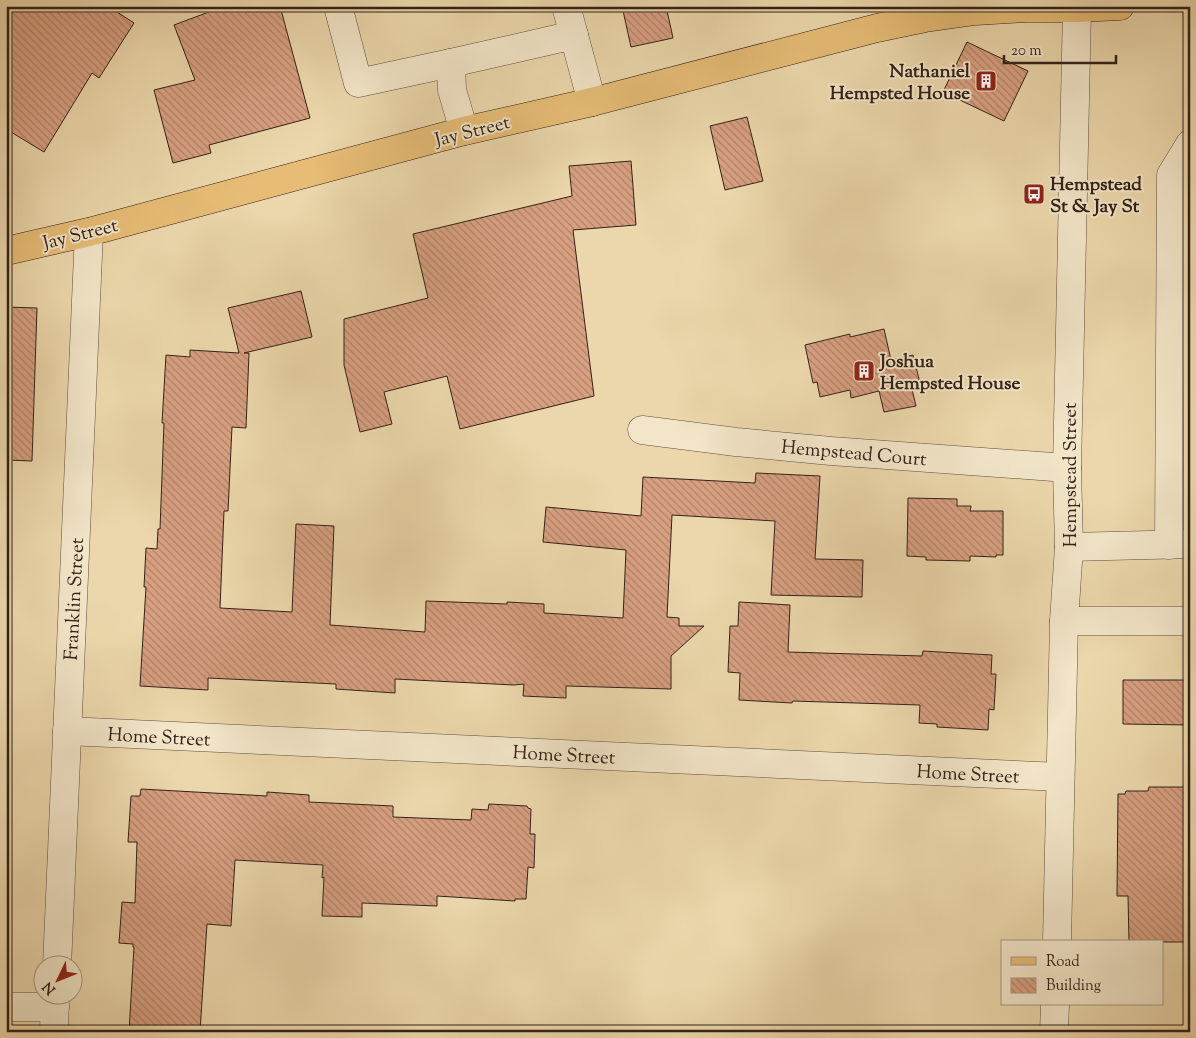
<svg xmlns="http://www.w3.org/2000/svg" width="1196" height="1038" font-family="'Sorts Mill Goudy',serif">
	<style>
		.building { fill: url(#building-back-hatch); stroke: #332118 }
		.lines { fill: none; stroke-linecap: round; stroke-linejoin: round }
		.minor-casing { stroke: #614e3d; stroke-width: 29 }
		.major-casing { stroke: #332118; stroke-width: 29 }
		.minor { stroke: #f2e5c8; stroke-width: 28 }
		.major { stroke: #e6bc76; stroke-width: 28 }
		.labels { text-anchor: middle; stroke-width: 4; stroke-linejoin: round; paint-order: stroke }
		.poi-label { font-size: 19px; font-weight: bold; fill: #332118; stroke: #f2e5c8; text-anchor: start }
		.street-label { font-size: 19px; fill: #332118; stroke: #f2e5c8 }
	</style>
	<defs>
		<pattern id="building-back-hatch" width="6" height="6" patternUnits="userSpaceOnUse" patternTransform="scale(1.25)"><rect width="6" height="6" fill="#d8a081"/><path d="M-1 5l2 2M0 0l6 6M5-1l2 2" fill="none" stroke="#b08269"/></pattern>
	</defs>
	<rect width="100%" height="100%" fill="#ebd7ab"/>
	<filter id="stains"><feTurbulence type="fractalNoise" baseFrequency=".004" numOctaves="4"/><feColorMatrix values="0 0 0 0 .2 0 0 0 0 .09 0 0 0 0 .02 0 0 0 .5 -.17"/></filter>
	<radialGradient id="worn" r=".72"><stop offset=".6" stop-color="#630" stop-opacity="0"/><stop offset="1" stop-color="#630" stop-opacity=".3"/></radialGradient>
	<g class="building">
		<path d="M17,6h91l26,17 -35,55 -7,-5 -48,79 -38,-23v-106z"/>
		<path d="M225,6h55l30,112 -101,27 2,8 -38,10 -19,-73 41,-10 -21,-55z"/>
		<path d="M622,6h44l7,32 -42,9z"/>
		<path d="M967,42l61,29 -24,50 -61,-29z"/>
		<path d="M747,117l16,64 -38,9 -15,-64z"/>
		<path d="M631,161l5,64 -63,5 21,166 -134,33 -13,-53 -63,16 8,32 -32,8 -16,-67v-46l84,-21 -15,-64 159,-38 -3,-30z"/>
		<path d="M301,291l11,46 -68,16h5l-3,75 -14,-1 -4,84h-4l-4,97 72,4 4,-88 38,2 -4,99 95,7 1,-31 81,3v-2l37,2v9l79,5 3,-68 -83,-8 3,-35 95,9 2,-39 112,6 1,-10 64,3 -5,83 48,1 -1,37 -91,-2 4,-74 -103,-6 -5,102 12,1v8h25l-33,30v33l-105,-3v12l-43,-2 1,-12 -10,1 -119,-6v14l-59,-4v-5l-128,-6v12l-68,-4 6,-99h-2l2,-39 11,1 1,-20h2l4,-106h-2l4,-68 24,2v-7l49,3 -11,-45z"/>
		<path d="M6,307l31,1 -5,153 -26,-1z"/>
		<path d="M884,329l7,31 22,-5 7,28 -9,2 5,21 -32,6 -5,-21 -28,7 -1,-8 -30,7 -3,-15 -4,1 -8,-38 45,-11v3z"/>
		<path d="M908,498l49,1v7h14l-1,5h33v44h-7v2l-26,-1v5l-44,-1v-3l-19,-1z"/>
		<path d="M739,602l51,3 -2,47 134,4 1,-5 69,4 -1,19h5l-2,36 -5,-1 -1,21 -51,-3v-3l-18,-1 1,-18 -127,-4 -1,2 -53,-3 1,-27 -12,-1 2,-46h8z"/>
		<path d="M1123,680h67v45l-67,-1z"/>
		<path d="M1149,787h41v155h-61l-1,-46h-11l1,-102h7l1,-3h22z"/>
		<path d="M141,789l126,7v-4l42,3v7l84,4v11l78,3 1,-11 16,1 1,-6 38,2 1,2 3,1 -1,25h5l-1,34 -6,-1 -2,32h-11v2l-78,-5v10l-75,-3v14l-40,-1 2,-39 -2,1 1,-13 -88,-5 -4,66 -24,-2 -7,108h-71l5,-85h-1v-3l-14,-1 3,-41 13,1 2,-61h-9l3,-46h9z"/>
	</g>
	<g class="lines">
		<g class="minor-casing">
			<g id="minor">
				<path d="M338,6l20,77 93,-20 123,-28"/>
				<path d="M566,6l26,96"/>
				<path d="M451,63l1,27 12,41"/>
				<path d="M642,430l94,12 95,9 236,17"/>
				<path d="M1169,545l2,-370 19,-31"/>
				<path d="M1069,547l121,-3"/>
				<path d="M1064,621h126"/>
				<path d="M67,731l993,46"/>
				<path d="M1057,942l7,-321 5,-74 -2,-79 10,-460"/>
				<path d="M57,966l32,-734"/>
				<path d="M6,1007h49"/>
				<path d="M54,1032l1,-36"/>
				<path d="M1054,1032l1,-28"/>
			</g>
		</g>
		<g class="major-casing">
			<path id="major" d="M6,251l83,-19 375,-101 128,-29 285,-74 48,-10 50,-7 51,-3h51l43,-2"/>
		</g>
		<use href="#minor" class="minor"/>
		<use href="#major" class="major"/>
	</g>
	<defs>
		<g id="building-square" transform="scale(1.125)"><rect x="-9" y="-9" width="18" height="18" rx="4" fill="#8f2418" stroke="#f2e5c8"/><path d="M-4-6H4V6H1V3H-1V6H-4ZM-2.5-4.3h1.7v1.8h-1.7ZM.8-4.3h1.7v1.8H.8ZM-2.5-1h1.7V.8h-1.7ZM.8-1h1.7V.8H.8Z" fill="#fff"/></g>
		<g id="bus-square" transform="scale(1.125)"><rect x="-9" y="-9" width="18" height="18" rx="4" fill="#8f2418" stroke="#f2e5c8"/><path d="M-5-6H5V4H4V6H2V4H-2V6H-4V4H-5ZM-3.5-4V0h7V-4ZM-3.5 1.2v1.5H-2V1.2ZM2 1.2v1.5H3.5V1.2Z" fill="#fff"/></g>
	</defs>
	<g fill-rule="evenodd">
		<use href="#building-square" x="986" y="81"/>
		<use href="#bus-square" x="1034" y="194"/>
		<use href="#building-square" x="864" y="371"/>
	</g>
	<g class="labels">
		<g class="poi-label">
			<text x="970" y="77" text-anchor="end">Nathaniel<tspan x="970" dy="22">Hempsted House</tspan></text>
			<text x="1050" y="190">Hempstead<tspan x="1050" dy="22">St &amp; Jay St</tspan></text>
			<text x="880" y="367">Joshua<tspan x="880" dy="22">Hempsted House</tspan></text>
		</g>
		<g class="street-label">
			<text transform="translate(472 130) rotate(-14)" y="7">Jay Street</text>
			<text transform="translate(80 233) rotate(-14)" y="7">Jay Street</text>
			<text transform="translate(854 452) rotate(5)" y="7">Hempstead Court</text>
			<text transform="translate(1069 475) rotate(-90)" y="7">Hempstead Street</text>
			<text transform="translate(73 599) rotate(-87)" y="7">Franklin Street</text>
			<text transform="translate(159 736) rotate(3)" y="7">Home Street</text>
			<text transform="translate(564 754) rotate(3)" y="7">Home Street</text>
			<text transform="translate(968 773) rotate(3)" y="7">Home Street</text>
		</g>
	</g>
	<rect width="1196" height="1038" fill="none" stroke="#ebd7ab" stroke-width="25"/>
	<rect x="8" y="8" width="1181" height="1023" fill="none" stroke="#332118" stroke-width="2.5"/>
	<rect x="12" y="12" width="1171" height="1013" fill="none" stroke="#332118"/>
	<rect x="1001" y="940" width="162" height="65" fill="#f2e5c8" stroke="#a69782"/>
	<rect x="1011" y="957" width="25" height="8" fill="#e6bc76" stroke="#a69782"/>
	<text x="1046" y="966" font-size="15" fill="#332118">Road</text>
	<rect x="1011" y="978" width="25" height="15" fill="url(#building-back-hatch)" stroke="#a69782"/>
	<text x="1046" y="990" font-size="15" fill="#332118">Building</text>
	<g transform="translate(58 980) rotate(227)"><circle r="24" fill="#f2e5c8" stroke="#a69782"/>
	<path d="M0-4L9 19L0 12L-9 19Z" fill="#8f2418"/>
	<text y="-8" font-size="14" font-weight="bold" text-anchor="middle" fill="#332118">N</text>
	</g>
	<path d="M1004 55v8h112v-8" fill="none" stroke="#332118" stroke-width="2.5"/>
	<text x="1011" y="55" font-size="15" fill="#332118" stroke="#f2e5c8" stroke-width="4" paint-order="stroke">20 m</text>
	<rect width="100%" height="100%" filter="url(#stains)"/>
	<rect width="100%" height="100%" fill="url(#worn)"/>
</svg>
